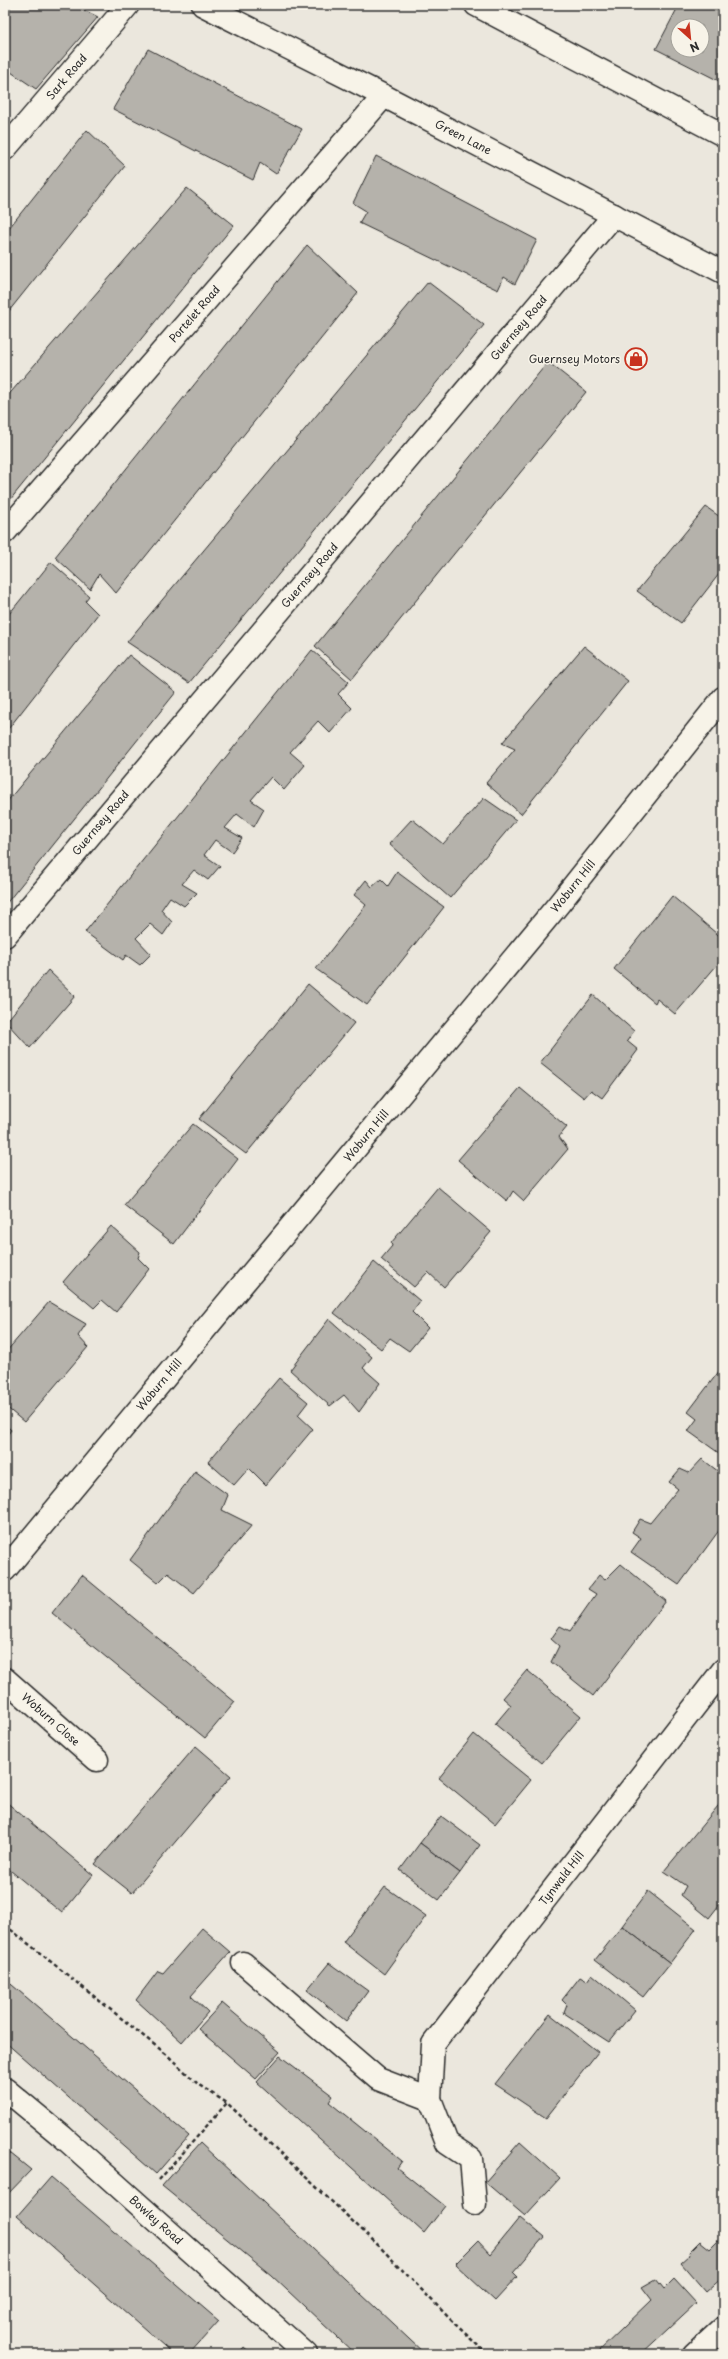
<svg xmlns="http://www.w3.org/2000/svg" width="728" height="2359" font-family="'Playpen Sans',sans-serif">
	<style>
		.building { fill: #b5b2ab; stroke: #2b2b2b; fill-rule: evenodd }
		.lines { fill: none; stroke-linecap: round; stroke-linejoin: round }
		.minor-casing { stroke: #2b2b2b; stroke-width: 25 }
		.major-casing { stroke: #2b2b2b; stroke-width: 25 }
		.path { stroke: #2b2b2b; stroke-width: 2.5; stroke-dasharray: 4 3; stroke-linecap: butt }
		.minor { stroke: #f7f3e8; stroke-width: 22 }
		.major { stroke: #f7f3e8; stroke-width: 22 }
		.labels { text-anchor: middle; stroke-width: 3; stroke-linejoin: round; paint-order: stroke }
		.street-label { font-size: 11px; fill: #2b2b2b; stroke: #f7f3e8 }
		.poi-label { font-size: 11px; fill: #2b2b2b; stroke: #f7f3e8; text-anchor: end }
	</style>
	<rect width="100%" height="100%" fill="#ebe7dd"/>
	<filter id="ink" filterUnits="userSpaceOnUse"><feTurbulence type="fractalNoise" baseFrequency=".025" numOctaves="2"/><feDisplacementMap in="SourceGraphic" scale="8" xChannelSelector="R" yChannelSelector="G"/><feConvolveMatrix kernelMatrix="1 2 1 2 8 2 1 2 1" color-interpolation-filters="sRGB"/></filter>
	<g filter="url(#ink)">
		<g class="building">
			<path d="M5,5h69l24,12 -62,72 -31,-21z"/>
			<path d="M679,5h44v78l-67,-34zM678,26h24v24h-24z"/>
			<path d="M148,49l154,80 -26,45 -16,-11 -7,17 -140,-71z"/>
			<path d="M87,130l38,36 -120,150v-83z"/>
			<path d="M376,156l161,84 -22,44 -11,-7 -6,13 -139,-67 7,-12 -13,-8z"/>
			<path d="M187,188l47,37 -229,281v-107z"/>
			<path d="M307,245l51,48 -242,300 -17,-19 -9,15 -35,-32z"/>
			<path d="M428,282l56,43 -295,358 -62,-41z"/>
			<path d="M548,362l38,30 -234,287 -37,-33z"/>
			<path d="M706,507l17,12v50l-42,54 -44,-32z"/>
			<path d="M51,562l38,34 -4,5 13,13 -93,119v-114z"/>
			<path d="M584,646l44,35 -107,133 -35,-31 29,-34 -13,-6z"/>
			<path d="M312,650l37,32 -11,12 14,14 -22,25 -12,-12 -28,31 15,13 -21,25 -13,-13 -20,23 13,9 -10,18 -17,-13 -12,14 17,10 -10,14 -17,-12 -11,15 16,11 -12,14 -14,-10 -12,14 15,9 -13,13 -14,-9 -9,13 11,12 -9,13 -13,-11 -14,14 15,16 -11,11 -14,-10 -3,5 -38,-28z"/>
			<path d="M129,655l47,37 -171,213v-101z"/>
			<path d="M484,798l32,22 -66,78 -61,-54 23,-25 31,25z"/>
			<path d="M397,872l47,35 -77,98 -51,-36 50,-64 -12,-10 12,-15 6,7 9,-8 7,7z"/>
			<path d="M672,896l51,43v19l-48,56 -18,-15 -2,4 -41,-34z"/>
			<path d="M48,970l27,26 -45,52 -24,-26z"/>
			<path d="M308,984l46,39 -108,131 -47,-35z"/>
			<path d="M593,995l41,36 -7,10 11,9 -36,48 -11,-8 -7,8 -44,-35z"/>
			<path d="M520,1088l47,39 -8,10 9,12 -44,52 -11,-10 -6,10 -49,-41z"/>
			<path d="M193,1124l45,35 -64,85 -50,-39z"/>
			<path d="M438,1187l53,45 -47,55 -16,-15 -14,15 -33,-28 11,-13 -1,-3z"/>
			<path d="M111,1226l29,26 -2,6 11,11 -33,43 -14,-12 -8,8 -31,-26z"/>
			<path d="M374,1262l46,39 -8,11 16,16 -19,23 -19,-13 -9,11 -47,-36z"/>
			<path d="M49,1302l37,22 -8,12 10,11 -64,75 -19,-16v-53z"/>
			<path d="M329,1319l43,38 -9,11 17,15 -21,29 -15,-17 -14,11 -40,-36z"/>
			<path d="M723,1366v90l-35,-25 9,-12 -9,-7z"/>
			<path d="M279,1378l29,24 -10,13 15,14 -47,56 -17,-17 -15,17 -26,-23z"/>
			<path d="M5,1424l6,6 -6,8z"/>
			<path d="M702,1459l21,16v50l-44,60 -48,-33 10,-14 -9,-6 8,-13 10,4 28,-34 -9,-7 11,-13 9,4z"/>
			<path d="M195,1471l33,24 -6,15 30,15 -58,68 -26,-20 -10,10 -28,-23z"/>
			<path d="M621,1564l45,37 -73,95 -42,-34 8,-16 -8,-7 9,-13 10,5 26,-37 -8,-5 11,-14 6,5z"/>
			<path d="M82,1575l153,127 -30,36 -153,-125z"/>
			<path d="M527,1670l54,46 -39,47 -47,-39 16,-19 -8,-7z"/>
			<path d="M474,1734l57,46 -36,44 -56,-46z"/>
			<path d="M196,1746l35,30 -99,117 -37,-29z"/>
			<path d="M723,1800v100l-14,18 -28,-23 5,-9 -22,-15z"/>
			<path d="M5,1801l88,74 -31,38 -57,-47z"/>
			<path d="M441,1816l39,29 -20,28 -40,-30z"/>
			<path d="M420,1843l40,30 -21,27 -39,-30z"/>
			<path d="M385,1887l41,29 -42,58 -41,-32z"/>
			<path d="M648,1891l48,38 -26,34 -48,-37z"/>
			<path d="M622,1926l48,37 -27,34 -48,-37z"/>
			<path d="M202,1928l28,24 -39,44 17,16 -26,30 -46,-42 22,-29 5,2z"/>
			<path d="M329,1963l39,28 -22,30 -39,-31z"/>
			<path d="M592,1974l43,36 -26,32 -45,-29 3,-8 -5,-5 18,-23 7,4z"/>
			<path d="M5,1979l184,157 -33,38 -151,-132z"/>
			<path d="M222,2003l58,49 -24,27 -58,-50z"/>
			<path d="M550,2014l48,38 -52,66 -51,-34z"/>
			<path d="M280,2056l53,40 -4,6 73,59 -5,7 48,38 -21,27 -167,-151z"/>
			<path d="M520,2142l40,36 -35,38 -40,-34z"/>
			<path d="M200,2143l225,211h-70l-84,-79 -109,-89z"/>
			<path d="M5,2149l26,21 -26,27z"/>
			<path d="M51,2177l168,144 -30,33h-16l-156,-138z"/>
			<path d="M520,2217l24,20 -31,36 4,4 -22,24 -40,-37 23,-23 12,13z"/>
			<path d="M723,2236v41l-17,15 -25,-29 9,-8 -1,-3 11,-11 10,8z"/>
			<path d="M656,2279l8,10 10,-10 22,24 -55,51h-45l56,-54 -10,-13z"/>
			<path d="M244,2347l8,7h-14z"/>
		</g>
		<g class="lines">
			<g class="minor-casing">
				<g id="minor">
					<path d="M476,5l247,130"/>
					<path id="s1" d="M5,149l123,-144"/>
					<path id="s2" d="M5,532l379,-436"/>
					<path id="s3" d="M5,936l609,-721"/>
					<path id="s4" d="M5,1570l553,-665 165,-207"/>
					<path id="s5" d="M5,1679l92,81"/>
					<path d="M243,1963l135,116 52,20"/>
					<path id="s6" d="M5,2089l58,48 243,217"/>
					<path id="s7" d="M475,2204l-4,-45 -24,-16 -17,-44 3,-55 290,-374"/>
					<path d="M695,2354l28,-26"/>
				</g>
			</g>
			<g class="major-casing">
				<g id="major">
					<path id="s8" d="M203,5l181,91 339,176"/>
				</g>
			</g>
			<g class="path">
				<path d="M5,1925l161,129 33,31 28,18 151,142 77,79 32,30"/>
				<path d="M159,2180l68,-77"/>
			</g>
			<use href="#minor" class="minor"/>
			<use href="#major" class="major"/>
		</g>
	</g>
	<defs>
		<g id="shop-ring" transform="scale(1.15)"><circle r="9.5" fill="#f7f3e8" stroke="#c8321e" stroke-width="1.5"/><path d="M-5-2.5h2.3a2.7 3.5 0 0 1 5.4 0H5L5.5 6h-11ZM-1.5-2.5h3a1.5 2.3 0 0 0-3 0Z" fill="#c8321e"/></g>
	</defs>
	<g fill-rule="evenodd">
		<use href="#shop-ring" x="636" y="359"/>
	</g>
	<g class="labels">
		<g class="street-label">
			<text dy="4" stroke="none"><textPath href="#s1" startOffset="95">Sark Road</textPath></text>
			<text dy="4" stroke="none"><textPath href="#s8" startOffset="292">Green Lane</textPath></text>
			<text dy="4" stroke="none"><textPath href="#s2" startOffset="289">Portelet Road</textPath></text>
			<text dy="4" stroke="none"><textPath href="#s3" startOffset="796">Guernsey Road</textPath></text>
			<text dy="4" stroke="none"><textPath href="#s3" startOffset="472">Guernsey Road</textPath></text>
			<text dy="4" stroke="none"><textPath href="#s3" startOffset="148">Guernsey Road</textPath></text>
			<text dy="4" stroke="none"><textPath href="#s4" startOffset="889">Woburn Hill</textPath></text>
			<text dy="4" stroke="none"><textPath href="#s4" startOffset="565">Woburn Hill</textPath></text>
			<text dy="4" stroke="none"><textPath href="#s4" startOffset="241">Woburn Hill</textPath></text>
			<text dy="4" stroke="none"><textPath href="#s5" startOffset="61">Woburn Close</textPath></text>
			<text dy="4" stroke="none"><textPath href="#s7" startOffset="386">Tynwald Hill</textPath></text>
			<text dy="4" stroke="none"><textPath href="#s6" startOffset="200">Bowley Road</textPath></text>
		</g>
		<g class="poi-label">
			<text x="620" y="363">Guernsey Motors</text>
		</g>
	</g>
	<rect width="728" height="2359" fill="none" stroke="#f7f3e8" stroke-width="20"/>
	<rect x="10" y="10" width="708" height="2339" fill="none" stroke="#2b2b2b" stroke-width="1.5" filter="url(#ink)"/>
	<g transform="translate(690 38) rotate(153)"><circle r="19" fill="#f7f3e8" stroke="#a5a39c"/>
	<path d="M0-3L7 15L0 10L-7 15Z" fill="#c8321e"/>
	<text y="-6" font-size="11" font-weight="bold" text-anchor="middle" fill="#2b2b2b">N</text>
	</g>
</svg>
